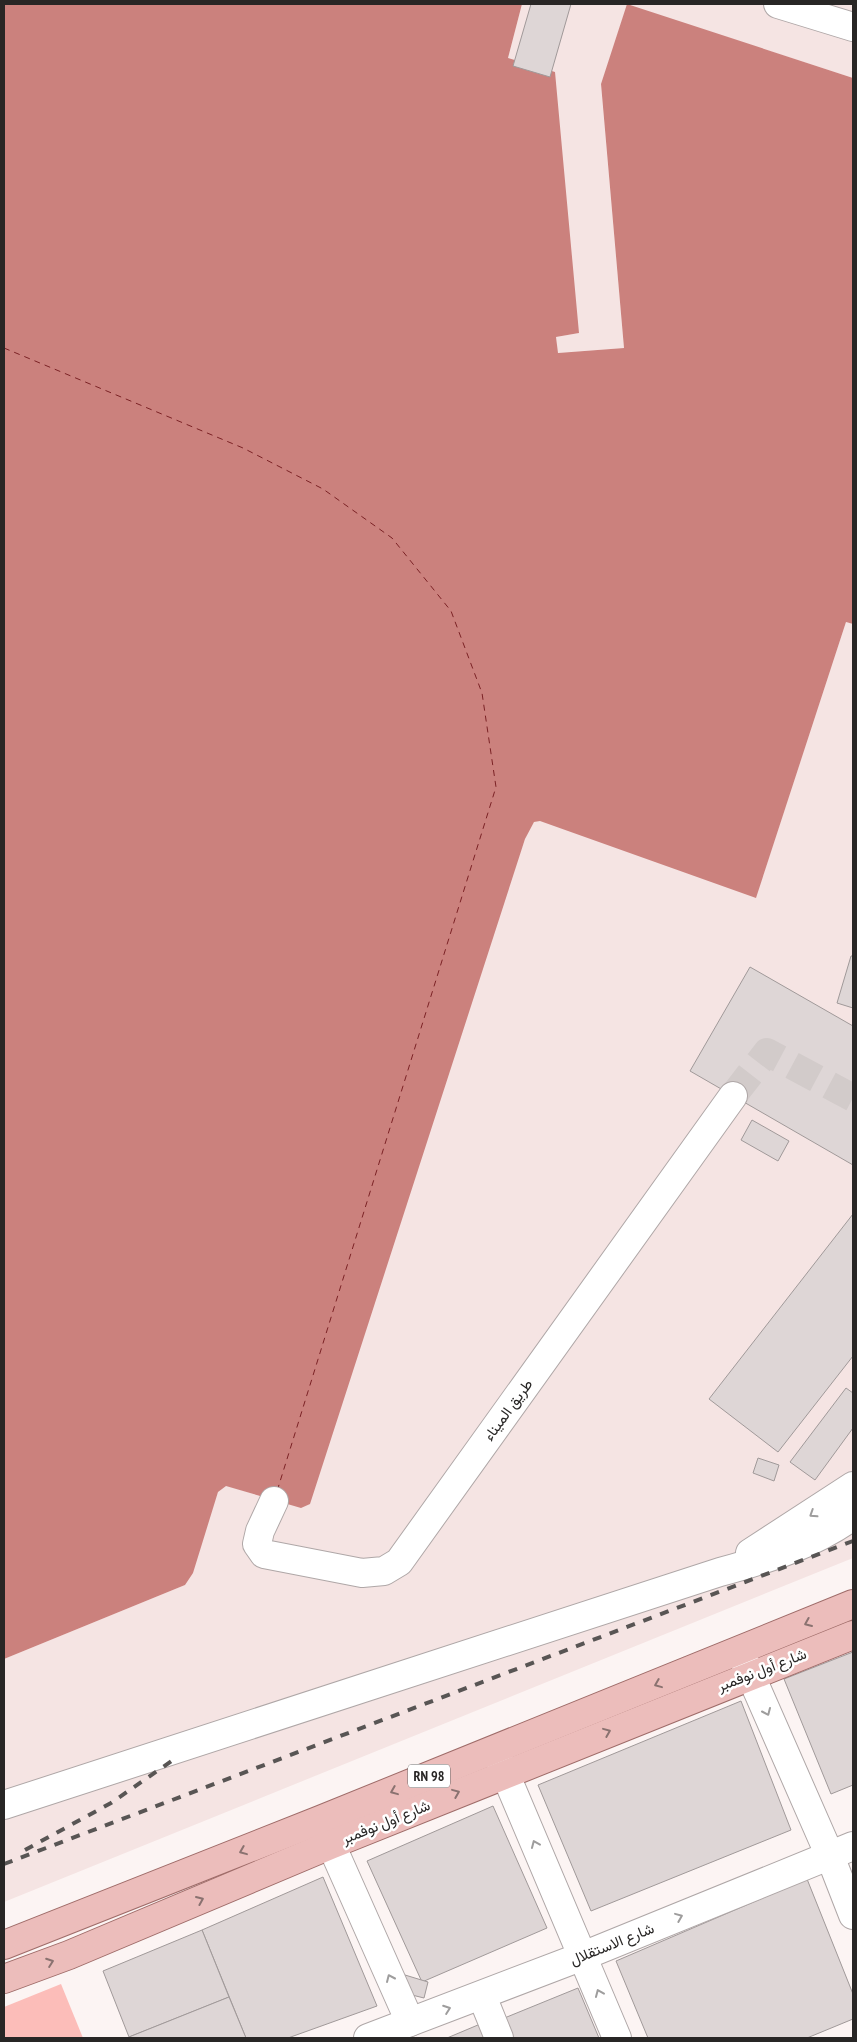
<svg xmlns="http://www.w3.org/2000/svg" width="857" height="2042" font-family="'PT Sans Narrow',Vazirmatn,sans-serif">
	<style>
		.built { fill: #f5e4e3 }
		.green { fill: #fcbdb9 }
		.water { fill: #cb817d }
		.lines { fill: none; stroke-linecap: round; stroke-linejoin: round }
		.ferry { stroke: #7b2225; stroke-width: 1; stroke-dasharray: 6 5; stroke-linecap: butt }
		.building { fill: #ded6d6; stroke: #a09999 }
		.minor-tunnel { stroke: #d2cbca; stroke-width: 28; stroke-dasharray: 28 14; stroke-linecap: butt }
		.minor-casing { stroke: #afa7a7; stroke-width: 30 }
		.major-casing { stroke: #9f6c69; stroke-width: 30 }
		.minor { stroke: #fff; stroke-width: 28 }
		.major { stroke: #ecbdbb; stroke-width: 28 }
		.rail { stroke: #585554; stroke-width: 4; stroke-dasharray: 9 9; stroke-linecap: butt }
		.oneway { stroke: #9e9d9d }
		.oneway2 { stroke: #8a7270 }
		.labels { text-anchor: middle; stroke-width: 5; stroke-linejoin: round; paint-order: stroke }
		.shield { fill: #fff; stroke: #686766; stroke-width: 1 }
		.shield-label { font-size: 14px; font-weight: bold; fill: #282625 }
		.street-label { font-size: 15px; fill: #282625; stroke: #fff }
	</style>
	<rect width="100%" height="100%" fill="#fcf4f3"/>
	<g class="built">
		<path d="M522,4h331v74l-226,-73 -26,80 23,263 -67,5 -1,-16 23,-4 -71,-275z"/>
		<path d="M846,622l7,2v934l-849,344v-243l181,-74 33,-93 4,-5 4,-2 48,16 255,-672 5,-7 6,-2 216,77z"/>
	</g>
	<path class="green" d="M61,1984l22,54h-79v-31z"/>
	<path class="water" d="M4,4h518l-14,54 47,14 24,261 -23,4 2,16 66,-5 -23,-264 26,-80 226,74v546l-7,-2 -90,276 -216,-77 -6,1 -9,17 -215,665 -9,4 -75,-22 -8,6 -25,81 -8,12 -181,74z"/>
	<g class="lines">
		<path class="ferry" d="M4,348l239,100 80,41 69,49 59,73 31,82 14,94 -218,701"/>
	</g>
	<g class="building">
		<path d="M531,4h40l-21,73 -37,-11z"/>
		<path d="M851,956h2v52l-16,-5z"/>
		<path d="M750,967l103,59v139l-163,-94z"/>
		<path d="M752,1120l37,21 -11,20 -37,-21z"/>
		<path d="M853,1214v142l-75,96 -69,-53z"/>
		<path d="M846,1388l7,5v35l-38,52 -25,-18z"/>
		<path d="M758,1458l21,7 -5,16 -21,-8z"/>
		<path d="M853,1652v133l-22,9 -47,-115z"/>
		<path d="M741,1701l50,129 -200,81 -53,-126z"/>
		<path d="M493,1806l54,122 -125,54 -55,-121z"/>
		<path d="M323,1877l54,129 -89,32h-42l-44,-108z"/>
		<path d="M807,1879l46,115v25l-46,19h-159l-32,-77z"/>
		<path d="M202,1930l27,67 -100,40 -26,-66z"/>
		<path d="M405,1975l23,7 -4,16 -24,-6z"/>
		<path d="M578,1988l21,50h-90l-7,-19z"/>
		<path d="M229,1997l17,41h-117v-1z"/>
		<path d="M485,2022l7,16h-45z"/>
	</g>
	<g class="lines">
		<path class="minor-tunnel" d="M733,1096l34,-44 86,46"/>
		<g class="minor-casing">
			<g id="minor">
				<path d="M778,4l75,23"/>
				<path d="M274,1501l-14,30 -3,13 7,10 98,19 22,-2 15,-9 334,-466"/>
				<path d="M750,1553l103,-67"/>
				<path d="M740,1651l90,205 23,59"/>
				<path d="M496,1752l121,286"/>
				<path d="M4,1805l716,-233c48,-13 92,-27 133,-56"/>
				<path d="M322,1824l88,198"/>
				<path d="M482,1996l17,42"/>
				<path d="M368,2038l215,-82 270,-110"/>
			</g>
		</g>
		<g class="major-casing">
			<g id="major">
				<path d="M4,1945l316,-125 533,-216"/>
				<path d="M4,1979l65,-24 261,-110 523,-210"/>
			</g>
		</g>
		<use href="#minor" class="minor"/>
		<use href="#major" class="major"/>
		<g class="rail">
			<path d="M25,1850l86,-47 65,-45"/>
			<path d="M4,1864l849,-323"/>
		</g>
	</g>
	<defs><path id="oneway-chevron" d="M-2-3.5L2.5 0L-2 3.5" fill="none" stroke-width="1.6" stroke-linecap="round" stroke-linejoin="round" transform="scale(1.25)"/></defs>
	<g class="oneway">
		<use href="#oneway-chevron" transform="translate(813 1514) rotate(147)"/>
		<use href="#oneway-chevron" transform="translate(767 1712) rotate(66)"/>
		<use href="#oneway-chevron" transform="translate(535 1844) rotate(-113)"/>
		<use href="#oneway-chevron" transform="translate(679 1917) rotate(-22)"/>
		<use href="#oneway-chevron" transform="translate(390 1978) rotate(-114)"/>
		<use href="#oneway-chevron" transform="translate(599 1993) rotate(-113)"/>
		<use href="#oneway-chevron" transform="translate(447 2009) rotate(-20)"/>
	</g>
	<g class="oneway2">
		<use href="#oneway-chevron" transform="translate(808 1623) rotate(157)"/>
		<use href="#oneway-chevron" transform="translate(658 1684) rotate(158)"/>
		<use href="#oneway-chevron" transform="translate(607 1732) rotate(-22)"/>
		<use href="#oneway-chevron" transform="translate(394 1791) rotate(158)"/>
		<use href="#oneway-chevron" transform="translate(456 1793) rotate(-22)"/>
		<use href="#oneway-chevron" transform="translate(243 1851) rotate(158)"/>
		<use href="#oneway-chevron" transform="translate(200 1900) rotate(-23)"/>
		<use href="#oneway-chevron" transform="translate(50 1962) rotate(-20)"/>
	</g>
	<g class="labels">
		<rect class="shield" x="408" y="1764.5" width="42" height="23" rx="4"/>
		<g class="shield-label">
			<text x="429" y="1781">RN 98</text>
		</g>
		<g class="street-label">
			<text transform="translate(508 1410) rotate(-54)" y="5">طريق الميناء</text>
			<text transform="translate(762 1670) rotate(-21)" y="5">شارع أول نوفمبر</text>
			<text transform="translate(386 1822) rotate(-22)" y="5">شارع أول نوفمبر</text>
			<text transform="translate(612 1944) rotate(-22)" y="5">شارع الاستقلال</text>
		</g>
	</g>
	<rect width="857" height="2042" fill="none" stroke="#282625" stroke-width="10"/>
</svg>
